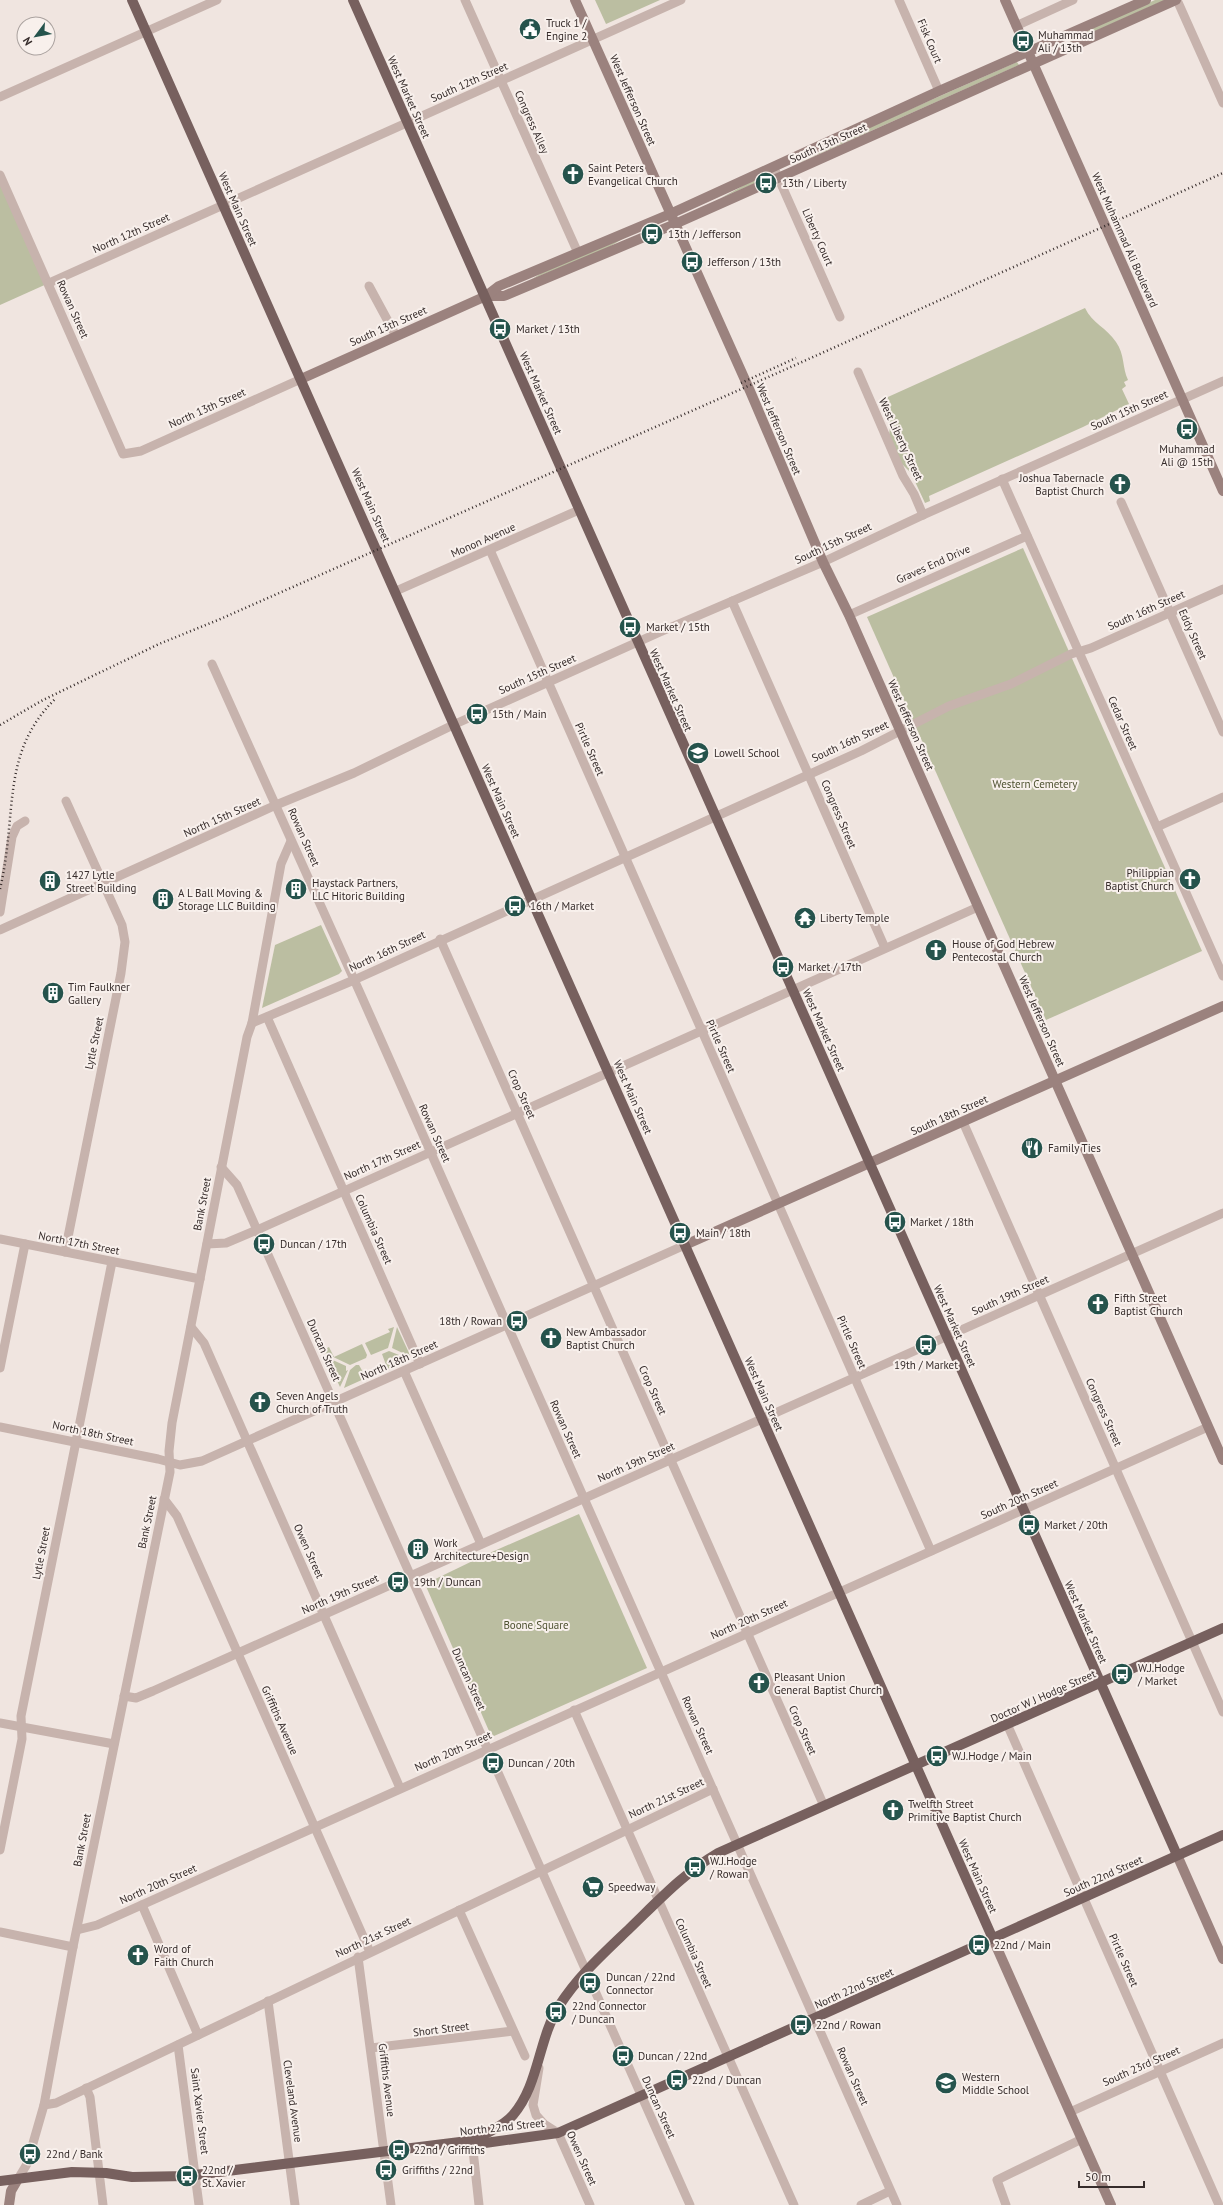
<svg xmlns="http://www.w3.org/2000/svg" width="1223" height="2205" font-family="'PT Sans',sans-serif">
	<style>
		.green { fill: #bbbea1 }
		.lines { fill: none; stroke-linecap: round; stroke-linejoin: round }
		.street { stroke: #c7b3ad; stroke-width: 9 }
		.secondary { stroke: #9b827e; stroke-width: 10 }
		.primary { stroke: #77605e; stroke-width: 10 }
		.rail { stroke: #362c2b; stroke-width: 2.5; stroke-dasharray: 1 3; stroke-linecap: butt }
		.labels { text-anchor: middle; stroke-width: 4; stroke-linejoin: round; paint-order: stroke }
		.poi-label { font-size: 11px; fill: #362c2b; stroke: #f8f0ec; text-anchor: start }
		.street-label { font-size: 11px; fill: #362c2b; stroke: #f8f0ec }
		.park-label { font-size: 11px; fill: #4e5231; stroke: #f8f0ec }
	</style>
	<rect width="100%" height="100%" fill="#f0e5e0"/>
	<g class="green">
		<path d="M595,0h65l-54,24z"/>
		<path d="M1155,0h10l-121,54 32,-15 16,-11z"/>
		<path d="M1017,62l2,3 -231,103 30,-14 18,-12z"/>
		<path d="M0,173l49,110 -49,22z"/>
		<path d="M757,178l6,2 -42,18z"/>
		<path d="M624,238l-18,11 -74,30 19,-12z"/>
		<path d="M1085,308c7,15 22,20 31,34 9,13 6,25 12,38l-4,2 2,4 -4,3 7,15 -46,23 -154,69 1,5 -5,2 -14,-30 -9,-9 -13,-27 1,-12 -11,-24z"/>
		<path d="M1023,548l179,403 -156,69 -179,-403z"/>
		<path d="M321,925l21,46 -3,3 -77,34 13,-63z"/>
		<path d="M394,1327l-6,21 -17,7 -6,-12 25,-11 -2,-3z"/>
		<path d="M397,1327l13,28 -1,1 -17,-8z"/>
		<path d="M362,1344l5,11 -1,3 -16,7 -25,-12 -2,-3 6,-3 5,10z"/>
		<path d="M389,1351l20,8 -30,14 -2,-4 9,-4 -4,-11z"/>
		<path d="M326,1357l20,9v5l2,-1 -8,17z"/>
		<path d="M356,1365h3l5,9 9,-3 2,3 -31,14 6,-18z"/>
		<path d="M579,1514l68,154 -153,68 -5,-5 -64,-147 60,-29z"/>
	</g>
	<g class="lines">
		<g class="street">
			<path d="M465,0l113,253"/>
			<path d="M899,0l40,91"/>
			<path d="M1177,0l46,103"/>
			<path d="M1016,26l57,-26"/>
			<path d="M0,97l217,-97"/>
			<path d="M774,168l66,149"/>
			<path d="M0,175l123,279 18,-3 160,-72"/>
			<path d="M49,283l632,-283"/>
			<path d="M369,286l27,50"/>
			<path d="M858,372l45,104 11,18 9,21"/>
			<path d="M1002,479l221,497"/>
			<path d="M1121,502l102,230"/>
			<path d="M490,550l441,1001"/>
			<path d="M396,591l183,-81"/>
			<path d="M732,601l153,347"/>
			<path d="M849,615l178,-79"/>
			<path d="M212,664l149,331 536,1210"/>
			<path d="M1157,827l66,-30"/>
			<path d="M0,912l12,-75 5,-11 8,-5"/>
			<path d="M0,930l276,-125 78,-32 99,-48 207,-93 163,-70 100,-47 300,-134"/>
			<path d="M440,939l384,867"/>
			<path d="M267,1017l153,347"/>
			<path d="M252,1023l102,-43 507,-229 88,-45 62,-22 60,-30 20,-6 132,-59"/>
			<path d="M963,1122l260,590"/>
			<path d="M221,1167l16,18 20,45 433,975"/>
			<path d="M0,1239l200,40"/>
			<path d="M207,1244l19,-1 31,-13 721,-323"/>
			<path d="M65,1252l56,-279 4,-31 -3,-17 -56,-124"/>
			<path d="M191,1327l13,16 196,445"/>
			<path d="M0,1368l25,-124"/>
			<path d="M404,1371l77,173"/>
			<path d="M0,1427l158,32 22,6 22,-4 483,-216"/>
			<path d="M164,1499l13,17 193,436"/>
			<path d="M124,1696l12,2 17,-7 1070,-478"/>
			<path d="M574,1710l220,495"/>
			<path d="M0,1723l114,21"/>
			<path d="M1007,1724l212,481"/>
			<path d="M0,1850l22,-111 -1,-23 91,-454"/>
			<path d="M142,1905l56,130"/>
			<path d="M459,1910l66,146"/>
			<path d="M77,1930l20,-5 1111,-498"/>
			<path d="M0,1932l73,15"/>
			<path d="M358,1957l33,248"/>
			<path d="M268,2001l27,204"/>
			<path d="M178,2045l21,160"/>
			<path d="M371,2048l142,-17"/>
			<path d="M539,2068l-6,37 3,10 8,9 14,9 32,72"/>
			<path d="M86,2088l4,9 13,108"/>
			<path d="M44,2105l12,-2 657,-314"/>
			<path d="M1070,2112l153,-69"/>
			<path d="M472,2141l7,64"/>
			<path d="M18,2179l9,-15 17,-59 29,-158 97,-475 -1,-21 3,-28 75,-386 5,-14 29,-159 10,-23"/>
			<path d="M861,2205l29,-14"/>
			<path d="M1006,2205l-9,-25 85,-41"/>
		</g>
		<g class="secondary">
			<path d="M575,0l175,391 73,171 26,53 374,845"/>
			<path d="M1005,0l218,491"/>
			<path d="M486,296h18l171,-72 501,-224"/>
			<path d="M301,379l185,-83 13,-10 171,-72 269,-123 207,-91"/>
			<path d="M685,1245l538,-239"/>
			<path d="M1177,1855l46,104"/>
			<path d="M993,1939l118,266"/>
			<path d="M9,2205l2,-14 7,-12"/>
		</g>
		<g class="primary">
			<path d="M132,0l861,1939"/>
			<path d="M353,0l824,1855"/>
			<path d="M476,2140c12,-9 27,-13 37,-25 26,-30 25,-75 46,-109 19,-30 46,-54 71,-78 29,-28 54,-55 88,-75l505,-225"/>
			<path d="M0,2181l72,-9 34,1 26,4 55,-1 289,-36 9,3 73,-10 665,-298"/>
		</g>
		<g class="rail">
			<path d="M741,383l55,-25"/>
			<path d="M0,725l43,-25 116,-56 59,-24 546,-241 459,-206"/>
			<path d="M0,889c18,-77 0,-135 55,-190"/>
		</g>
	</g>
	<defs>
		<g id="civic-disc" transform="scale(1.15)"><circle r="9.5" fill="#25534c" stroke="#f8f0ec"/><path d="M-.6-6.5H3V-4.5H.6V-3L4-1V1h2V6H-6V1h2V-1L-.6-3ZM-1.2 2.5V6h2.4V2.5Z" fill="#fff"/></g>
		<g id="bus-disc" transform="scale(1.15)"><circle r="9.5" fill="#25534c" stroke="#f8f0ec"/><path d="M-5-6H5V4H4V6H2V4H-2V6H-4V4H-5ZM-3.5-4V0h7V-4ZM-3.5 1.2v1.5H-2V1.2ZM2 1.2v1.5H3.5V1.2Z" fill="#fff"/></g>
		<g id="church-disc" transform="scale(1.15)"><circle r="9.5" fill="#25534c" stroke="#f8f0ec"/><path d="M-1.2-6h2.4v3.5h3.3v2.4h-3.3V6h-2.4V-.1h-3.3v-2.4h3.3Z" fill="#fff"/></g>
		<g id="school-disc" transform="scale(1.15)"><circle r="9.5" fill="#25534c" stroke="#f8f0ec"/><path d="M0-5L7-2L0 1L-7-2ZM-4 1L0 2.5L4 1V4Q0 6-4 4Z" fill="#fff"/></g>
		<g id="building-disc" transform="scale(1.15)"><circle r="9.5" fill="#25534c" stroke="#f8f0ec"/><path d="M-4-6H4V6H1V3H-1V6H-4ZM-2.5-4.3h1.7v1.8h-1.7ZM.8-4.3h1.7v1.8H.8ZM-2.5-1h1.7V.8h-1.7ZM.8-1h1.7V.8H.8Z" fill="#fff"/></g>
		<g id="temple-disc" transform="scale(1.15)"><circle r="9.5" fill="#25534c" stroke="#f8f0ec"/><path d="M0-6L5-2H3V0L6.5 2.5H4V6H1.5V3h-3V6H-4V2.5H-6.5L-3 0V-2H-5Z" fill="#fff"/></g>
		<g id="restaurant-disc" transform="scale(1.15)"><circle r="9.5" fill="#25534c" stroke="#f8f0ec"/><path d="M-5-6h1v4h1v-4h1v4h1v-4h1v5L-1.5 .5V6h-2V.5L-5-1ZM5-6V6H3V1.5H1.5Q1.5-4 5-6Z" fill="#fff"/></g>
		<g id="supermarket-disc" transform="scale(1.15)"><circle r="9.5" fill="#25534c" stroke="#f8f0ec"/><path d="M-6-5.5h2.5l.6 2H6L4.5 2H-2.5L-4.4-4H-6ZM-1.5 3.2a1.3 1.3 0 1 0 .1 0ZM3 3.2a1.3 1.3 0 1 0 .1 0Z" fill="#fff"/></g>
	</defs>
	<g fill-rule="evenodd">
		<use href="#civic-disc" x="530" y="29"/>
		<use href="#bus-disc" x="1023" y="41"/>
		<use href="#church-disc" x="573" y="174"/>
		<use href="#bus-disc" x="766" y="183"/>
		<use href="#bus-disc" x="652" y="234"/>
		<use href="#bus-disc" x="692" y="262"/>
		<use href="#bus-disc" x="500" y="329"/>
		<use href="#bus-disc" x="1187" y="429"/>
		<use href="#church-disc" x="1120" y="484"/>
		<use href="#bus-disc" x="630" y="627"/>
		<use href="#bus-disc" x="477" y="714"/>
		<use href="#school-disc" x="698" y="753"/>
		<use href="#church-disc" x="1190" y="879"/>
		<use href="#building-disc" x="50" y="881"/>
		<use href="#building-disc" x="296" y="889"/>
		<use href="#building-disc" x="163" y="899"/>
		<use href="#bus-disc" x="515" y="906"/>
		<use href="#temple-disc" x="805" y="918"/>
		<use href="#church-disc" x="936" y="950"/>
		<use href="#bus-disc" x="783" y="967"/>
		<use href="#building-disc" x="53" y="993"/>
		<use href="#restaurant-disc" x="1032" y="1148"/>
		<use href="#bus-disc" x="895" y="1222"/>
		<use href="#bus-disc" x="680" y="1233"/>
		<use href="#bus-disc" x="264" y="1244"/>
		<use href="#church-disc" x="1098" y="1304"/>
		<use href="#bus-disc" x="517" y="1321"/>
		<use href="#church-disc" x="551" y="1338"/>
		<use href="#bus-disc" x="926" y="1345"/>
		<use href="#church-disc" x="260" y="1402"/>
		<use href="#bus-disc" x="1029" y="1525"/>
		<use href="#building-disc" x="418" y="1549"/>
		<use href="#bus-disc" x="398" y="1582"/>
		<use href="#bus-disc" x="1122" y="1674"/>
		<use href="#church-disc" x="759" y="1683"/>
		<use href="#bus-disc" x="937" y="1756"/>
		<use href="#bus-disc" x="493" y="1763"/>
		<use href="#church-disc" x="893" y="1810"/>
		<use href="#bus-disc" x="695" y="1867"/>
		<use href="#supermarket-disc" x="593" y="1887"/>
		<use href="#bus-disc" x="979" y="1945"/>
		<use href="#church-disc" x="138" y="1955"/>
		<use href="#bus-disc" x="590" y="1983"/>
		<use href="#bus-disc" x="556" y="2012"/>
		<use href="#bus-disc" x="801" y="2025"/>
		<use href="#bus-disc" x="623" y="2056"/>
		<use href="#bus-disc" x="677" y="2080"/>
		<use href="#school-disc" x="946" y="2083"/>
		<use href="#bus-disc" x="399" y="2150"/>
		<use href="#bus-disc" x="30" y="2154"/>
		<use href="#bus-disc" x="386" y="2170"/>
		<use href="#bus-disc" x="187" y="2176"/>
	</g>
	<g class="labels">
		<g class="poi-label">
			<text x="546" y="27">Truck 1 /<tspan x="546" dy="13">Engine 2</tspan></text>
			<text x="1038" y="39">Muhammad<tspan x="1038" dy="13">Ali / 13th</tspan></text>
			<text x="588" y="172">Saint Peters<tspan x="588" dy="13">Evangelical Church</tspan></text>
			<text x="782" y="187">13th / Liberty</text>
			<text x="668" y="238">13th / Jefferson</text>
			<text x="708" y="266">Jefferson / 13th</text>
			<text x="516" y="333">Market / 13th</text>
			<text x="1187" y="453" text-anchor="middle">Muhammad<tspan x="1187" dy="13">Ali @ 15th</tspan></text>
			<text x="1104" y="482" text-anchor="end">Joshua Tabernacle<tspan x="1104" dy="13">Baptist Church</tspan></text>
			<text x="646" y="631">Market / 15th</text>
			<text x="492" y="718">15th / Main</text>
			<text x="714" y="757">Lowell School</text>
			<text x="1174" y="877" text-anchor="end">Philippian<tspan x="1174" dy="13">Baptist Church</tspan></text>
			<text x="66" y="879">1427 Lytle<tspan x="66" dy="13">Street Building</tspan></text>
			<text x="312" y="887">Haystack Partners,<tspan x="312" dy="13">LLC Hitoric Building</tspan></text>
			<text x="178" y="897">A L Ball Moving &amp;<tspan x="178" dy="13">Storage LLC Building</tspan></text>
			<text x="530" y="910">16th / Market</text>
			<text x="820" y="922">Liberty Temple</text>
			<text x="952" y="948">House of God Hebrew<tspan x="952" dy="13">Pentecostal Church</tspan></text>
			<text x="798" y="971">Market / 17th</text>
			<text x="68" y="991">Tim Faulkner<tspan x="68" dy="13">Gallery</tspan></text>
			<text x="1048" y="1152">Family Ties</text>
			<text x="910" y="1226">Market / 18th</text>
			<text x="696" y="1237">Main / 18th</text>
			<text x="280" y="1248">Duncan / 17th</text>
			<text x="1114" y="1302">Fifth Street<tspan x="1114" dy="13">Baptist Church</tspan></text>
			<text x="502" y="1325" text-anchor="end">18th / Rowan</text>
			<text x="566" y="1336">New Ambassador<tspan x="566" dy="13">Baptist Church</tspan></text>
			<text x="926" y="1369" text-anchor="middle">19th / Market</text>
			<text x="276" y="1400">Seven Angels<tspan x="276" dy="13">Church of Truth</tspan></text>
			<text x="1044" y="1529">Market / 20th</text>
			<text x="434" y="1547">Work<tspan x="434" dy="13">Architecture+Design</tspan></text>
			<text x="414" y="1586">19th / Duncan</text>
			<text x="1138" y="1672">W.J.Hodge<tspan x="1138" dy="13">/ Market</tspan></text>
			<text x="774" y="1681">Pleasant Union<tspan x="774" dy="13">General Baptist Church</tspan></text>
			<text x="952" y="1760">W.J.Hodge / Main</text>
			<text x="508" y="1767">Duncan / 20th</text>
			<text x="908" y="1808">Twelfth Street<tspan x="908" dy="13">Primitive Baptist Church</tspan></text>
			<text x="710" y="1865">W.J.Hodge<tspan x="710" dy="13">/ Rowan</tspan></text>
			<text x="608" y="1891">Speedway</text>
			<text x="994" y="1949">22nd / Main</text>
			<text x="154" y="1953">Word of<tspan x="154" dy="13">Faith Church</tspan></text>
			<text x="606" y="1981">Duncan / 22nd<tspan x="606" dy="13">Connector</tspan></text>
			<text x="572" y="2010">22nd Connector<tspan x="572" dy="13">/ Duncan</tspan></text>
			<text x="816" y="2029">22nd / Rowan</text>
			<text x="638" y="2060">Duncan / 22nd</text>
			<text x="962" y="2081">Western<tspan x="962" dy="13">Middle School</tspan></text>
			<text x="692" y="2084">22nd / Duncan</text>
			<text x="414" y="2154">22nd / Griffiths</text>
			<text x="46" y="2158">22nd / Bank</text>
			<text x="202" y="2174">22nd /<tspan x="202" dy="13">St. Xavier</tspan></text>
			<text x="402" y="2174">Griffiths / 22nd</text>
		</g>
		<g class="street-label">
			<text transform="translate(930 41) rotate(67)" y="4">Fisk Court</text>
			<text transform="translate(469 82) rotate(-24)" y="4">South 12th Street</text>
			<text transform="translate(409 97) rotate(66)" y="4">West Market Street</text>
			<text transform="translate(633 100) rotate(66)" y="4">West Jefferson Street</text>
			<text transform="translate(532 122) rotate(66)" y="4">Congress Alley</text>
			<text transform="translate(828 143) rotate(-24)" y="4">South 13th Street</text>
			<text transform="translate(238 209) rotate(66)" y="4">West Main Street</text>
			<text transform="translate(131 233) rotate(-24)" y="4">North 12th Street</text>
			<text transform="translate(818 237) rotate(66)" y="4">Liberty Court</text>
			<text transform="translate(1125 240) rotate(66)" y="4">West Muhammad Ali Boulevard</text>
			<text transform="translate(73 309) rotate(66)" y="4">Rowan Street</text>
			<text transform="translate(388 326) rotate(-24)" y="4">South 13th Street</text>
			<text transform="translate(541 393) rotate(66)" y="4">West Market Street</text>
			<text transform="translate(207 408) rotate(-24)" y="4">North 13th Street</text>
			<text transform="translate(1129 410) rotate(-24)" y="4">South 15th Street</text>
			<text transform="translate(779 429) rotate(67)" y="4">West Jefferson Street</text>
			<text transform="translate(901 439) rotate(65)" y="4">West Liberty Street</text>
			<text transform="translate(371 505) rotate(66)" y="4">West Main Street</text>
			<text transform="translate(483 540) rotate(-24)" y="4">Monon Avenue</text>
			<text transform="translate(833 543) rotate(-25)" y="4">South 15th Street</text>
			<text transform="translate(933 564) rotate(-24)" y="4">Graves End Drive</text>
			<text transform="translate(1146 610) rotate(-24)" y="4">South 16th Street</text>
			<text transform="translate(1193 634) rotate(66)" y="4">Eddy Street</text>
			<text transform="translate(537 674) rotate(-24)" y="4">South 15th Street</text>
			<text transform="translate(671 690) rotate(66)" y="4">West Market Street</text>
			<text transform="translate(1123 723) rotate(66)" y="4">Cedar Street</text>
			<text transform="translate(911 725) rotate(66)" y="4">West Jefferson Street</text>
			<text transform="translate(850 741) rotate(-25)" y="4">South 16th Street</text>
			<text transform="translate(590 749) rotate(66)" y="4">Pirtle Street</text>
			<text transform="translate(501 801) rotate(66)" y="4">West Main Street</text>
			<text transform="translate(839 814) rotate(67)" y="4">Congress Street</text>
			<text transform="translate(222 817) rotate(-24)" y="4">North 15th Street</text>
			<text transform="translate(304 837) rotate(66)" y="4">Rowan Street</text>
			<text transform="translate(387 951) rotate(-25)" y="4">North 16th Street</text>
			<text transform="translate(1042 1021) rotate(66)" y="4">West Jefferson Street</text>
			<text transform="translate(824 1030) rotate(66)" y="4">West Market Street</text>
			<text transform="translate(94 1043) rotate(-78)" y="4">Lytle Street</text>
			<text transform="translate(721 1046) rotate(66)" y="4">Pirtle Street</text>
			<text transform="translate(522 1094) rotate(66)" y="4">Crop Street</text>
			<text transform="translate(633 1097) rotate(66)" y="4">West Main Street</text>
			<text transform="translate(949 1115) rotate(-24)" y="4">South 18th Street</text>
			<text transform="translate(435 1133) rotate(66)" y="4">Rowan Street</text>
			<text transform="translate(382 1160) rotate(-24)" y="4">North 17th Street</text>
			<text transform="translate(202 1204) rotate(-79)" y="4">Bank Street</text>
			<text transform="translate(374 1229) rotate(66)" y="4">Columbia Street</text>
			<text transform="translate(79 1243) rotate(11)" y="4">North 17th Street</text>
			<text transform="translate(1010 1295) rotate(-24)" y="4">South 19th Street</text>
			<text transform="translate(955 1326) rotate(66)" y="4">West Market Street</text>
			<text transform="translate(852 1342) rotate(66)" y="4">Pirtle Street</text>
			<text transform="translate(324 1350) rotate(66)" y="4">Duncan Street</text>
			<text transform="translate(399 1360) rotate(-24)" y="4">North 18th Street</text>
			<text transform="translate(653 1390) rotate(66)" y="4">Crop Street</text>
			<text transform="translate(764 1394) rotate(66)" y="4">West Main Street</text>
			<text transform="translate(1104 1412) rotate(66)" y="4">Congress Street</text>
			<text transform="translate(566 1429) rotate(66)" y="4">Rowan Street</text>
			<text transform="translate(93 1433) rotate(12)" y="4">North 18th Street</text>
			<text transform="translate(636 1462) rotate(-24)" y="4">North 19th Street</text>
			<text transform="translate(1019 1499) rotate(-24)" y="4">South 20th Street</text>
			<text transform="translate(147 1522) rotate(-78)" y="4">Bank Street</text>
			<text transform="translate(309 1551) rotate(66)" y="4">Owen Street</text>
			<text transform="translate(41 1553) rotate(-79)" y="4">Lytle Street</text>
			<text transform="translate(340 1594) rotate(-24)" y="4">North 19th Street</text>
			<text transform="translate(749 1619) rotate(-24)" y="4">North 20th Street</text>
			<text transform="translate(1086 1622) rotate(66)" y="4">West Market Street</text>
			<text transform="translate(469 1679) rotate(66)" y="4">Duncan Street</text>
			<text transform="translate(1043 1696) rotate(-24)" y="4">Doctor W J Hodge Street</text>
			<text transform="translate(280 1720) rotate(66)" y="4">Griffiths Avenue</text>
			<text transform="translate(698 1725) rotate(66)" y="4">Rowan Street</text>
			<text transform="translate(803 1730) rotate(66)" y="4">Crop Street</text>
			<text transform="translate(453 1751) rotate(-24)" y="4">North 20th Street</text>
			<text transform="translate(666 1798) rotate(-25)" y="4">North 21st Street</text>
			<text transform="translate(82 1840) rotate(-79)" y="4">Bank Street</text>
			<text transform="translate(978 1876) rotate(66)" y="4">West Main Street</text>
			<text transform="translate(1103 1876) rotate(-24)" y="4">South 22nd Street</text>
			<text transform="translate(158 1884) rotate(-24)" y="4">North 20th Street</text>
			<text transform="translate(373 1937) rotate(-25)" y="4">North 21st Street</text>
			<text transform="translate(694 1953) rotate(66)" y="4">Columbia Street</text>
			<text transform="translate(1124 1960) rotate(66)" y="4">Pirtle Street</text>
			<text transform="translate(854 1988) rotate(-24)" y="4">North 22nd Street</text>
			<text transform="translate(441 2029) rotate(-7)" y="4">Short Street</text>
			<text transform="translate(1141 2066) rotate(-24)" y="4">South 23rd Street</text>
			<text transform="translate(853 2076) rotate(66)" y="4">Rowan Street</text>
			<text transform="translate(387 2080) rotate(83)" y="4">Griffiths Avenue</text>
			<text transform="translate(293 2101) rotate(82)" y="4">Cleveland Avenue</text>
			<text transform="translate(659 2107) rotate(66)" y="4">Duncan Street</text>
			<text transform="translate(200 2111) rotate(83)" y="4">Saint Xavier Street</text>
			<text transform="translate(502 2127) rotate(-6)" y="4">North 22nd Street</text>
			<text transform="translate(582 2158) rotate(66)" y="4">Owen Street</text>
		</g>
		<g class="park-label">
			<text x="1035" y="788">Western Cemetery</text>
			<text x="536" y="1629">Boone Square</text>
		</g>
	</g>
	<g transform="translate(36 36) rotate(238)"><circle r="19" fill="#f8f0ec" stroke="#aaa29f"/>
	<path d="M0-3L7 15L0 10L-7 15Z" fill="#25534c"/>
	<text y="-6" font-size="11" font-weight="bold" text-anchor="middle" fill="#362c2b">N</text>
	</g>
	<path d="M1079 2181v6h65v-6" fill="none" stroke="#362c2b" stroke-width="2"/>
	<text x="1085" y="2181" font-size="12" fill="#362c2b" stroke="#f8f0ec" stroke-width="3" paint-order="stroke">50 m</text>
</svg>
